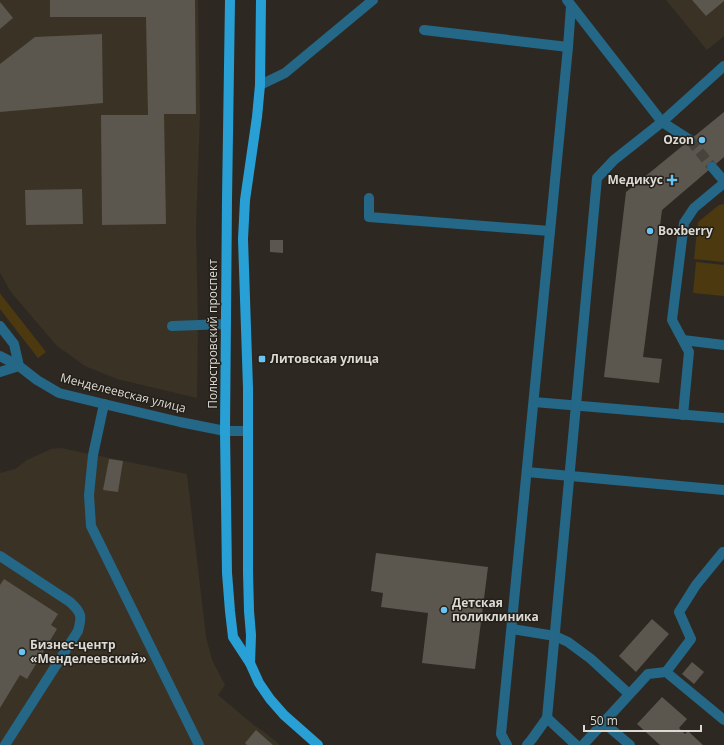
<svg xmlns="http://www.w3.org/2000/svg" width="724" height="745" font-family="'Open Sans',sans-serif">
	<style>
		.built { fill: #3a3225 }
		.green { fill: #4d3910 }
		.building { fill: #5b564e }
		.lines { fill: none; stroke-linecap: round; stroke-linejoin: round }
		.minor-tunnel { stroke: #47443d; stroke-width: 10; stroke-dasharray: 10 5; stroke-linecap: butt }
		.minor { stroke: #246787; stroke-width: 10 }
		.major { stroke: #29a0d5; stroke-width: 10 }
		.poi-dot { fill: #6ac3f1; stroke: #242019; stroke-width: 1.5 }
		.labels { text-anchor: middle; stroke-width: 3; stroke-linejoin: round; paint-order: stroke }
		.poi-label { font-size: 12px; font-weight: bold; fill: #dcdad5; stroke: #242019; text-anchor: start }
		.street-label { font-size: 12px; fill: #dcdad5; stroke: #242019 }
	</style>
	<rect width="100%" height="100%" fill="#2d2922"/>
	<g class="built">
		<path d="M0,0h198l2,116 -4,112 2,97 -1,73 -80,-19 -32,-13 -29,-21 -45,-53 -11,-19z"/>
		<path d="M666,0h58v36l-17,14z"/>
		<path d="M61,448l126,26 19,163 6,23 13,25 -7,10 37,31 8,5 17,14h-280v-272l15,-4 12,-9 24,-11z"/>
	</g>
	<g class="green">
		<path d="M724,204v58l-30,-3 4,-37 21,-17z"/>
		<path d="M696,262l28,3v31l-31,-3z"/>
		<path d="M0,293l2,3 44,56 -8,6 -38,-49z"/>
	</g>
	<g class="building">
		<path d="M50,0h145l1,114h-32l2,110 -64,1 -1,-110h47l-2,-98h-96z"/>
		<path d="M692,0h32v1l-18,15z"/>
		<path d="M0,2l13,16 -13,11z"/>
		<path d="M102,34l1,69 -103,9v-48l35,-27z"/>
		<path d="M724,112v45l-62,53 -19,147 19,2 -3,24 -55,-6 22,-185z"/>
		<path d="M82,189l1,35 -57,1 -1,-35z"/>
		<path d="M270,240h13v13l-13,-1z"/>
		<path d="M109,459l14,2 -5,31 -15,-2z"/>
		<path d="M376,553l112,14 -13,102 -53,-6 6,-50 -47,-6 2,-14 -12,-2z"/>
		<path d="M4,579l54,35 -7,11 6,4 -30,50 -7,-4 -20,33v-123z"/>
		<path d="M652,619l17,15 -33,38 -17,-16z"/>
		<path d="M692,662l12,10 -10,12 -12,-10z"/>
		<path d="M662,697l25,22 -8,9 6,6 3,-3 15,14h-43l-23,-21z"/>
		<path d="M256,730l17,15h-26l-2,-2z"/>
	</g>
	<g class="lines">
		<path class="minor-tunnel" d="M690,140l22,27"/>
		<g class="minor">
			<path d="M567,0l95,122 28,18"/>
			<path d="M424,30l144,17"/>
			<path d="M260,85l25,-12 88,-73"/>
			<path d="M712,167l12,14"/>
			<path d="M369,198v19l181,14"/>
			<path d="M0,326l14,18 5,22"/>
			<path d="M172,326l54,-2"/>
			<path d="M683,340l41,5"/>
			<path d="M0,356l19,10 18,14 22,13 45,11 76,18 45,9h22"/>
			<path d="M0,372l19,-6"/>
			<path d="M534,402l190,16"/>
			<path d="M104,404l-11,51 -4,40 2,31 108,219"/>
			<path d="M683,415l6,-63 -17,-32 12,-97 10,-15 30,-25"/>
			<path d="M527,472l197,18"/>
			<path d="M0,556l70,46c12,11 12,14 8,29l-73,114"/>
			<path d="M512,629l43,7 13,6 23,17 38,35"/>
			<path d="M666,672l25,-33 -12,-27 17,-27 27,-33"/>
			<path d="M547,718l29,27"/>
			<path d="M604,723l26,22"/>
			<path d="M507,745l-6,-11 67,-687 3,-41"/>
			<path d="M527,745l5,-6 15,-21 50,-540 17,-18 48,-38 62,-56"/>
			<path d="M583,745l65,-71 18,-2 58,48"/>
		</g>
		<g class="major">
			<path d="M230,0l-3,200 -2,231 2,142 3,38 3,26 17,26 9,20 11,16 14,16 34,30"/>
			<path d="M250,663l1,-28 -2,-24 -1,-39v-184l-5,-149 2,-39 12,-83 3,-32 1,-85"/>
		</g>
	</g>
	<g class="poi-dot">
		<circle cx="702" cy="140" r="4"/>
		<path d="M670 174h4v4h4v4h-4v4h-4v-4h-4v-4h4z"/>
		<circle cx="650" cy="231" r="4"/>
		<rect x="258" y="355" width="8" height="8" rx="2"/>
		<circle cx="444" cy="610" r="4"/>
		<circle cx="22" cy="652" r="4"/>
	</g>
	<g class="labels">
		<g class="poi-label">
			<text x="694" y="144" text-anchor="end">Ozon</text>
			<text x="663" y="184" text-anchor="end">Медикус</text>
			<text x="658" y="235">Boxberry</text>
			<text x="270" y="363">Литовская улица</text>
			<text x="452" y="607">Детская<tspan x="452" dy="14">поликлиника</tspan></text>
			<text x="30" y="649">Бизнес-центр<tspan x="30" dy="14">«Менделеевский»</tspan></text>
		</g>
		<g class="street-label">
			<text transform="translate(213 334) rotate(-90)" y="4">Полюстровский проспект</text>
			<text transform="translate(123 393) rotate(14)" y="4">Менделеевская улица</text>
		</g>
	</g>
	<path d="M584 725v6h117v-6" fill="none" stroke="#dcdad5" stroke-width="2"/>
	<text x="590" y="725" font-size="12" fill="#dcdad5" stroke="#242019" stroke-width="3" paint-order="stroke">50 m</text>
</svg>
